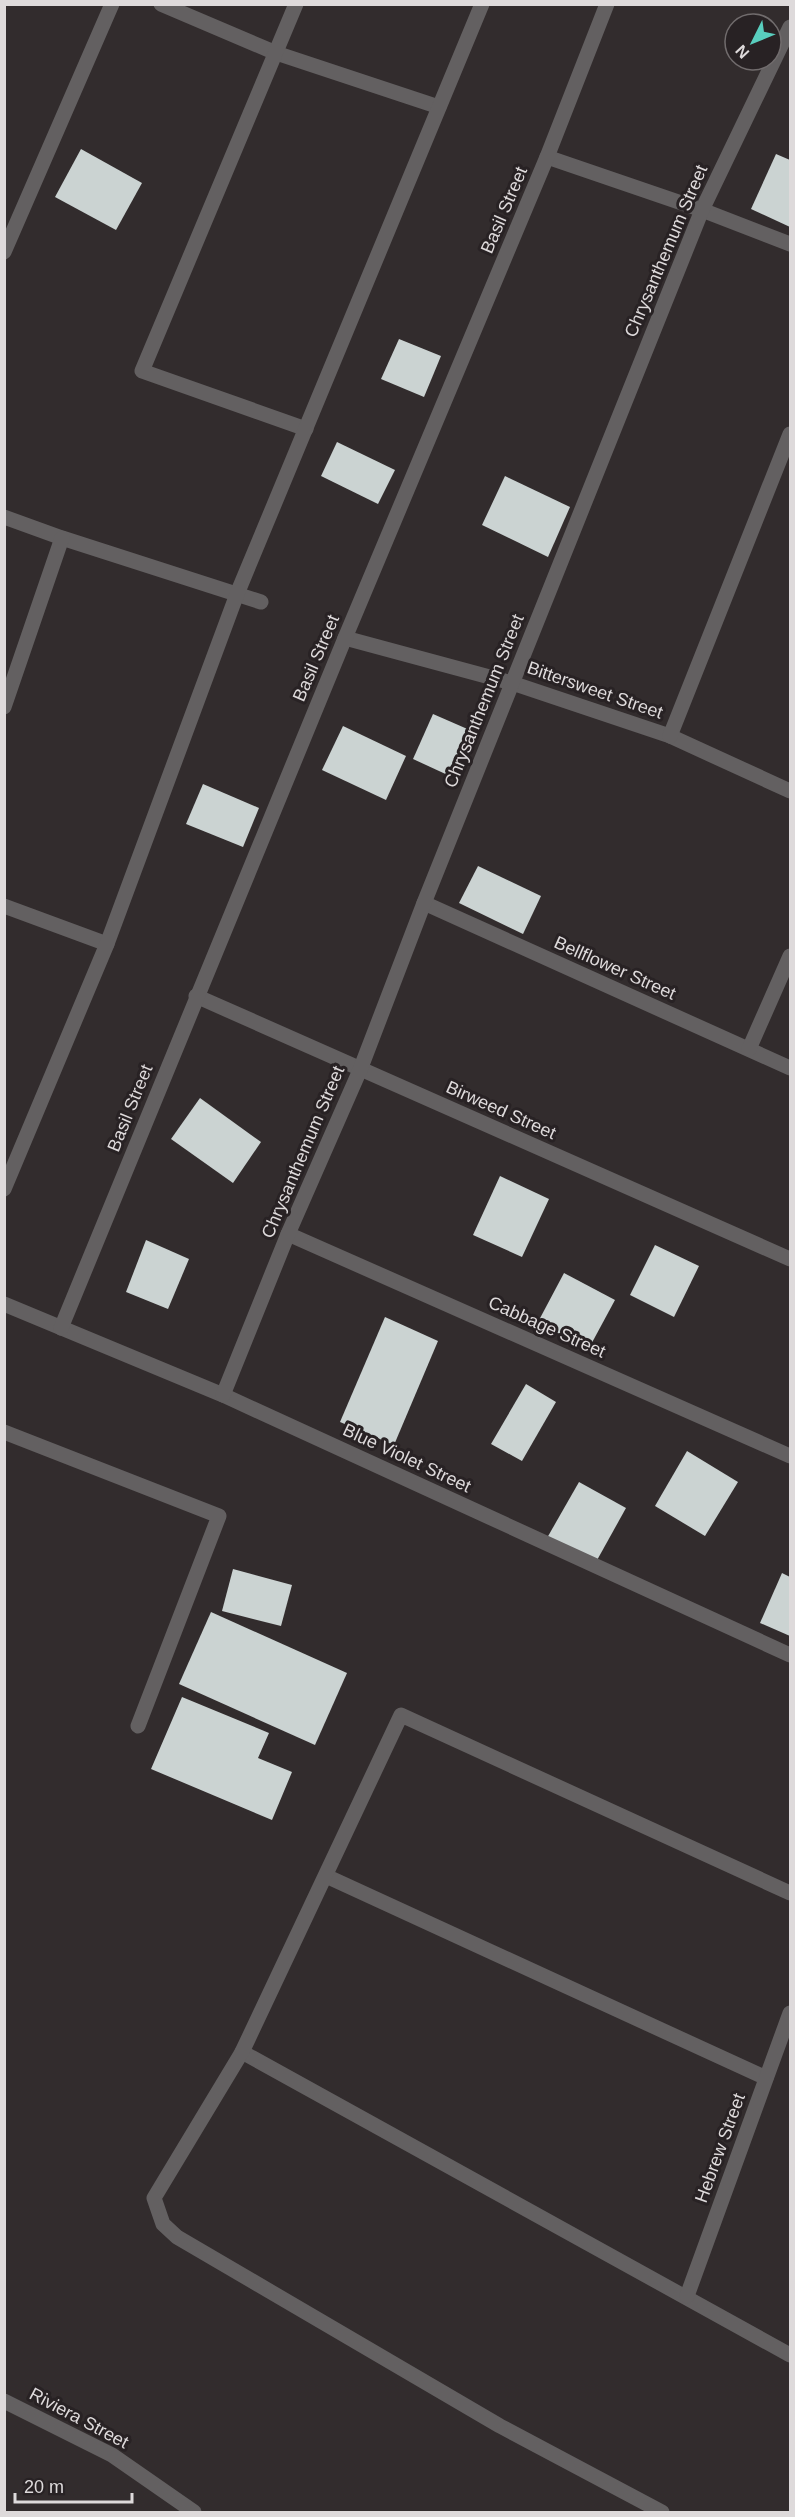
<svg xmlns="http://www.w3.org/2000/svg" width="795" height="2517" font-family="Arial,sans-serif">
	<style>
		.building { fill: #cbd3d2 }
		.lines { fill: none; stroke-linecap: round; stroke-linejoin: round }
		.minor { stroke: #636061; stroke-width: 15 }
		.labels { text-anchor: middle; stroke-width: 6; stroke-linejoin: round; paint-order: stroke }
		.street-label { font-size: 18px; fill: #dedadb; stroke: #282224 }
	</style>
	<rect width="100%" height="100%" fill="#322c2d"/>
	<g class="building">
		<path d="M81,149l61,34 -26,47 -61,-33z"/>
		<path d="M776,154l14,6v67l-39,-18z"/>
		<path d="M399,339l42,17 -17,41 -43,-18z"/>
		<path d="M337,442l58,28 -17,34 -57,-28z"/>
		<path d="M505,476l65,31 -22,50 -66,-32z"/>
		<path d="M433,714l39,17 -20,46 -39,-18z"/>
		<path d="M343,726l63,30 -20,44 -64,-30z"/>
		<path d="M203,784l56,24 -16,39 -57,-23z"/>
		<path d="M478,866l63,30 -18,38 -64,-31z"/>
		<path d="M200,1098l61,44 -28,41 -62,-44z"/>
		<path d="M500,1176l49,23 -27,58 -49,-22z"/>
		<path d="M146,1240l43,19 -21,50 -42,-17z"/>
		<path d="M655,1245l44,21 -25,51 -44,-22z"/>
		<path d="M564,1273l51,27 -27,50 -50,-28z"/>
		<path d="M385,1317l53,24 -44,104 -54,-23z"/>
		<path d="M526,1384l30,18 -34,59 -31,-17z"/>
		<path d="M687,1451l51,31 -33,54 -50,-30z"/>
		<path d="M579,1482l47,26 -35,63 -48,-26z"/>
		<path d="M233,1569l59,16 -11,41 -59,-15z"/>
		<path d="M782,1573l8,4v59l-30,-13z"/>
		<path d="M211,1612l136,61 -32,72 -136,-61z"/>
		<path d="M182,1697l87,36 -11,25 34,14 -20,48 -121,-51z"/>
	</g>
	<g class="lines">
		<g class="minor">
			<path d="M161,4l115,49 163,54"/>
			<path d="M296,4l-154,367 164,58"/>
			<path d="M547,157l155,53 88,34"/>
			<path d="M4,252l108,-248"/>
			<path d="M4,517l58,21 199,64"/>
			<path d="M345,638l167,45 158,53 120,55"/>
			<path d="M4,707l58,-169"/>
			<path d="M670,736l120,-302"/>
			<path d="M424,903l366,165"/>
			<path d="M4,906l103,38"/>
			<path d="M196,996l594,263"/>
			<path d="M749,1049l41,-93"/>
			<path d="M4,1189l103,-245 130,-350 245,-590"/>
			<path d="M288,1234l502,222"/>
			<path d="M4,1304l219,91 567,260"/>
			<path d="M61,1328l284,-690 202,-481 60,-153"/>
			<path d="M223,1395l65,-161 72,-164 64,-167 278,-693 88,-183"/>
			<path d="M4,1432l215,84 -81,210"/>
			<path d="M326,1876l440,202"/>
			<path d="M242,2052l548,303"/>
			<path d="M687,2296l103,-283"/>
			<path d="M4,2401l108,54 82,57"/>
			<path d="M662,2512l-162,-86 -323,-189 -14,-13 -9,-26 88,-146 159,-337 389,178"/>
		</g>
	</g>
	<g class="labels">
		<g class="street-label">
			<text transform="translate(504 210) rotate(-67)" y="6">Basil Street</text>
			<text transform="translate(666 251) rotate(-67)" y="6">Chrysanthemum Street</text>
			<text transform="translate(316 658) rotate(-67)" y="6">Basil Street</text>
			<text transform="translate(595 690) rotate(19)" y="6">Bittersweet Street</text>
			<text transform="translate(484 701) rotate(-68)" y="6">Chrysanthemum Street</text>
			<text transform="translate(615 968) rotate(24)" y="6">Bellflower Street</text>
			<text transform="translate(130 1108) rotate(-68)" y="6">Basil Street</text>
			<text transform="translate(501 1110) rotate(24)" y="6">Birweed Street</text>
			<text transform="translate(303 1152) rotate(-67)" y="6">Chrysanthemum Street</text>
			<text transform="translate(547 1327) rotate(24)" y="6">Cabbage Street</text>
			<text transform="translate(407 1458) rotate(25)" y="6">Blue Violet Street</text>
			<text transform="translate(720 2148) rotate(-70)" y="6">Hebrew Street</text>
			<text transform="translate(79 2418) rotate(28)" y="6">Riviera Street</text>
		</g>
	</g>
	<rect width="795" height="2517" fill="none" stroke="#dedadb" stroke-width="12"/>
	<g transform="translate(753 42) rotate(227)"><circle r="28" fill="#282224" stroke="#716c6d" stroke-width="1.5"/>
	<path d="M0-4.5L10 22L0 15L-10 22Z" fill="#59cebe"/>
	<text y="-9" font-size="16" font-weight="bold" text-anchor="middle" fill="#dedadb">N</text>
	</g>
	<path d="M15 2493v9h117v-9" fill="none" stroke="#dedadb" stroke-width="3"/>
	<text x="24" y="2493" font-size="18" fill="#dedadb" stroke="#282224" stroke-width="4.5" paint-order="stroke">20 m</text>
</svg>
